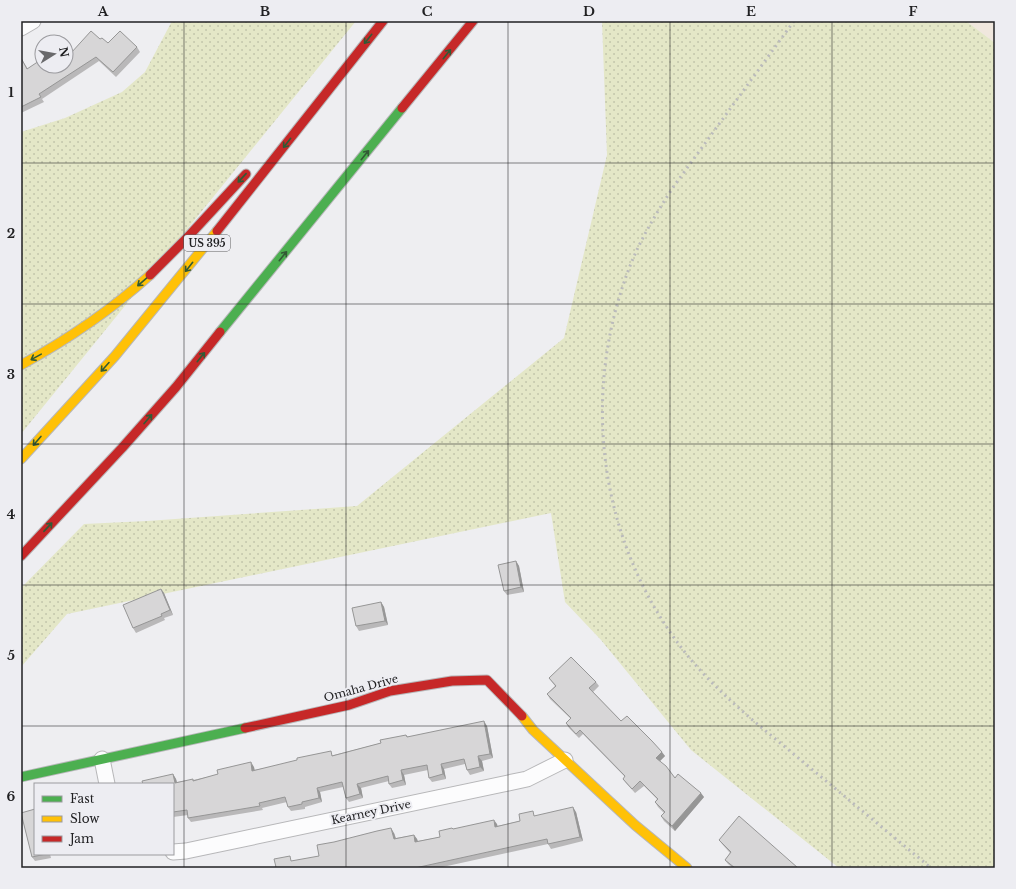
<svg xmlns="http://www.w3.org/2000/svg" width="1016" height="889" font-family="'Libre Baskerville',serif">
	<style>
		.industrial { fill: #f0e7de }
		.grass { fill: url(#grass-dots) }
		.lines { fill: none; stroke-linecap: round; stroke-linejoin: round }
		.street-casing { stroke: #b7b7b9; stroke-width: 17 }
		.fast-casing { stroke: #b7b7b9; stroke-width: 11 }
		.slow-casing { stroke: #b7b7b9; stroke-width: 11 }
		.jam-casing { stroke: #b7b7b9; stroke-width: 11 }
		.street { stroke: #fcfcfd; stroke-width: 15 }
		.fast { stroke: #4caf50; stroke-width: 9 }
		.slow { stroke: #ffc107; stroke-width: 9 }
		.jam { stroke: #c62828; stroke-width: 9 }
		.rail { stroke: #bababb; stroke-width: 3; stroke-dasharray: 2 4; stroke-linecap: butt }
		.wall { fill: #b9b8b9 }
		.shaded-wall { fill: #969696 }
		.building { fill: #d7d6d7; stroke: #969696 }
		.oneway { stroke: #325a35 }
		.grid { fill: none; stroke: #212123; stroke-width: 1; stroke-opacity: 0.55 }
		.labels { text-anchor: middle; stroke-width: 4; stroke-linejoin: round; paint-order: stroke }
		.shield { fill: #ededf2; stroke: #5e5e61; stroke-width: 1 }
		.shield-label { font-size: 10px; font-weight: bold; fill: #212123 }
		.street-label { font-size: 11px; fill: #212123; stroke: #ededf2 }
		.neatline { fill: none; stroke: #212123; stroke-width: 1.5 }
		.grid-label { font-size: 13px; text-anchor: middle; font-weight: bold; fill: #212123 }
	</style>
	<defs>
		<pattern id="grass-dots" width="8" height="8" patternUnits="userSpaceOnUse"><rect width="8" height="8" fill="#e4e7c7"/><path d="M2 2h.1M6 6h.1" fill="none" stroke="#c3c6ab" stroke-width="1.8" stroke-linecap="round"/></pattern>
	</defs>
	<rect width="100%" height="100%" fill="#eeeef1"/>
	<path class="industrial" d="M966,21h29v22z"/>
	<g class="grass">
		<path d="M172,21h184l-335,413v-302l44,-14 57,-26 23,-20z"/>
		<path d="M602,21h364l29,22v825h-156l-148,-118 -90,-110 -36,-38 -14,-89 -484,101 -46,53v-79l63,-64 63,-3 210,-15 207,-168 43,-183z"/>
	</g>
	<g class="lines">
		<g class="street-casing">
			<g id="street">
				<path d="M21,28l12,-7"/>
				<path d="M102,759l5,25"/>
				<path d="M173,852l13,-1 341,-72 38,-19"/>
			</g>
		</g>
		<g class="fast-casing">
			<g id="fast">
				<path d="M220,332l182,-224"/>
				<path d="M21,777l224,-49"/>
			</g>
		</g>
		<g class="slow-casing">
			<g id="slow">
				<path d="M21,365c46,-25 90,-55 129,-90"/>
				<path d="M21,459l94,-103 102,-125"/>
				<path d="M522,716l11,14 102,95 52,43"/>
			</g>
		</g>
		<g class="jam-casing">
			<g id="jam">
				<path d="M402,108l71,-87"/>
				<path d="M217,231l166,-210"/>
				<path d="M150,275l36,-36 60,-65"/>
				<path d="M21,556l101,-108 54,-61 44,-55"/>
				<path d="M245,728l104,-23 41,-14 62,-10 35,-1 35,36"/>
			</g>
		</g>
		<use href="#street" class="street"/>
		<use href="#fast" class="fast"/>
		<use href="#slow" class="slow"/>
		<use href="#jam" class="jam"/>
		<path class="rail" d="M794,21l-120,165c-17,26 -33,52 -44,80 -52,133 -30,285 62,395 29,34 64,62 98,90 47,39 94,78 141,117"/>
	</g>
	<g class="wall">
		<path d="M100,39l8,4 29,4 3,5 -24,25 -17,-16 -57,38 2,3 -23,11v-55l7,11 43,-17z"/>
		<path d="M516,561l3,5 5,26 -17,3 -3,-4z"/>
		<path d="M161,589l3,4 9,22 -9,3 1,2 -29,13 -3,-5z"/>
		<path d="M381,602l3,5 4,18 -29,6 -3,-5z"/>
		<path d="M549,678l47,4 3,4 -6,6 28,29 44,35 -5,5 15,17 29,19 -29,34 -11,-10 -3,-5 3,-3 -6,-6 -3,-5 2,-3 -13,-13 -9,7 -9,-10 -3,-4 2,-2 -42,-43 -4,4 -10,-10 -3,-5 5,-4 -21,-20 -3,-5 8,-8z"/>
		<path d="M487,726l6,32 -11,3 2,10 -14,4 -3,-5 -2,-6 -21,5 2,10 -14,3 -3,-4 -1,-8 -24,5 2,10 -14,3 -3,-4v-3l-28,7 2,10 -14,4 -3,-4 -3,-11 -23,5 2,10 -17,5v2l-14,2 -3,-4 -1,-5 -25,6 1,2 -72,12 -3,-4v-3l-15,2v-43l3,5 1,3 16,-2 61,-13v3l80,-15 47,-12 25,-8 2,2z"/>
		<path d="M576,812l7,29 -32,8 -3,-5 -110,24h-166l47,-12 75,-23 2,5 18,-3 3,4 1,2 22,-4 12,-9 1,1 44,-5v2l23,-5 16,-5z"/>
		<path d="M719,840l79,28h-65l-5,-4 -3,-4 5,-7 -8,-9z"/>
		<path d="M35,854h15l1,4 -16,3 -3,-4z"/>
	</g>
	<g class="shaded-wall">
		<path d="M516,561l3,5 5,26 -3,-5z"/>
		<path d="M161,589l3,4 9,22 -3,-5z"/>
		<path d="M381,602l3,5 4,18 -3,-4z"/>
		<path d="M484,721l3,5 6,32 -3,-4z"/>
		<path d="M662,752l3,4 -6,6 -3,-4z"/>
		<path d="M478,756l4,5 2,10 -4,-4z"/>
		<path d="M251,762l3,5 2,8 -4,-4z"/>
		<path d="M441,764l3,5 2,10 -3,-5z"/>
		<path d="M401,770l3,5 2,10 -3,-5z"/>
		<path d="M173,774l3,5 2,8 -3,-4z"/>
		<path d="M357,784l4,4 2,10 -3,-4z"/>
		<path d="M317,788l3,4 2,10 -3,-4z"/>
		<path d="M701,793l3,4 -29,34 -3,-5z"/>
		<path d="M573,807l3,5 7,29 -3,-4z"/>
		<path d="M494,820l3,4 2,7 -4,-4z"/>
		<path d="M391,828l3,5 3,10 -3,-4z"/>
		<path d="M414,835l3,4 2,7 -4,-4z"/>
	</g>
	<g class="building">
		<path d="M91,31l9,8 2,-1 6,5 12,-12 17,16 -24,25 -17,-15 -57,37 2,3 -20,10v-49l6,11 15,-10v7h24v-22l5,9z"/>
		<path d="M516,561l5,26 -17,4 -6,-26z"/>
		<path d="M161,589l9,21 -9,4 1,2 -29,12 -10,-23z"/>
		<path d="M381,602l4,19 -29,5 -4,-18z"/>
		<path d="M571,657l25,25 -7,6 32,33 6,-5 25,25 10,11 -6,6 10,8 9,12 3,-4 23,19 -29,33 -11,-10 4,-4 -10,-10 3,-3 -18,-18 -8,8 -9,-10 2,-3 -45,-46 -4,4 -10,-11 5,-5 -24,-24 9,-8 -7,-8z"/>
		<path d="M484,721l6,33 -12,2 2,11 -13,3 -3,-11 -23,5 2,10 -14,4 -2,-13 -26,5 2,10 -14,4 -1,-8 -31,8 3,10 -14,4 -4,-16 -25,6 2,10 -17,4v2l-14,3 -3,-10 -26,6 1,3 -72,12 -1,-8 -14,2v-28h-30l-1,-3 31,-7 2,9 18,-4v2l25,-7 -1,-4 34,-8 1,9 45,-11v-2l34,-7 1,5 49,-13 -1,-3 26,-5 1,2z"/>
		<path d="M573,807l7,30 -32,7 -1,-5 -132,29h-143l4,-1 -2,-8 16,-3 1,5 28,-5 -2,-11 17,-3 43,-11 14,-3 3,11 20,-4 1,7 25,-5 -1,-6 13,-3 1,1 41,-9 1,7 25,-6 -1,-7 14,-3 1,5z"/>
		<path d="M35,809v45h11l-14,3 -11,-44z"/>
		<path d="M739,816l59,52h-63l-10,-8 6,-8 -12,-12z"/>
	</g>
	<defs><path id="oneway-shaft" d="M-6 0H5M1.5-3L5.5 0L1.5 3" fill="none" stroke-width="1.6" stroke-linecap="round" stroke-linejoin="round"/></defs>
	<g class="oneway">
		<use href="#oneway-shaft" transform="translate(368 39) rotate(129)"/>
		<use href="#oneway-shaft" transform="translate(447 54) rotate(-51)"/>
		<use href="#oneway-shaft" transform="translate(287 143) rotate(128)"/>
		<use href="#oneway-shaft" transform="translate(365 155) rotate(-51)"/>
		<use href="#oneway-shaft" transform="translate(242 178) rotate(133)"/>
		<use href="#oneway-shaft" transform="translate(283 256) rotate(-51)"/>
		<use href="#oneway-shaft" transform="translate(189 267) rotate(128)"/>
		<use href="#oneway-shaft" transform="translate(142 282) rotate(139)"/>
		<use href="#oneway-shaft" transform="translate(36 357) rotate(151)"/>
		<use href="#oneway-shaft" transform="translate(201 357) rotate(-51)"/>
		<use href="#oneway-shaft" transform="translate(105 367) rotate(132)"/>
		<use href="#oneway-shaft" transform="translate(148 419) rotate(-49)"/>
		<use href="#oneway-shaft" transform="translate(37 441) rotate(131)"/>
		<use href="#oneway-shaft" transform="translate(48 527) rotate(-47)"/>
	</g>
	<path class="grid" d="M184,21v847M346,21v847M508,21v847M670,21v847M832,21v847M21,163h974M21,304h974M21,444h974M21,585h974M21,726h974"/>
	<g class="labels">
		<rect class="shield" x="184" y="235" width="46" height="16" rx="3"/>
		<g class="shield-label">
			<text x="207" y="247">US 395</text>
		</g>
		<g class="street-label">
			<text transform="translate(361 688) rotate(-15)" y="4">Omaha Drive</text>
			<text transform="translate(371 812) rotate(-12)" y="4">Kearney Drive</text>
		</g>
	</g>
	<rect width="1016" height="889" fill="none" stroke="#ededf2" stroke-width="44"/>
	<rect x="34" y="783" width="140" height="72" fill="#ededf2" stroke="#9b9b9f"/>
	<rect x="42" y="796" width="20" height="6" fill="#4caf50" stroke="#9b9b9f"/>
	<text x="70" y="803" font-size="12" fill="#212123">Fast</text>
	<rect x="42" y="816" width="20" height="6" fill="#ffc107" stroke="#9b9b9f"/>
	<text x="70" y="823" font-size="12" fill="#212123">Slow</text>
	<rect x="42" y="836" width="20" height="6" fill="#c62828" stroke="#9b9b9f"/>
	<text x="70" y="843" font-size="12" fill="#212123">Jam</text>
	<g transform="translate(54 54) rotate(79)"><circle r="19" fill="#ededf2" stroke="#9b9b9f"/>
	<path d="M0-3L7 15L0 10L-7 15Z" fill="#69696b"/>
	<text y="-6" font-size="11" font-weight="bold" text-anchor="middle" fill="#212123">N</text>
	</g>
	<rect x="22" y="22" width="972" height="845" class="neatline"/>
	<g class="grid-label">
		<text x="103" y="16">A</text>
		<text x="265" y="16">B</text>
		<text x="427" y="16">C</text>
		<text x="589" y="16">D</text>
		<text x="751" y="16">E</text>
		<text x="913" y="16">F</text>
		<text x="11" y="97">1</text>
		<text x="11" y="238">2</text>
		<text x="11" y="379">3</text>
		<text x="11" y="519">4</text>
		<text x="11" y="660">5</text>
		<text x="11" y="801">6</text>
	</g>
</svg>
